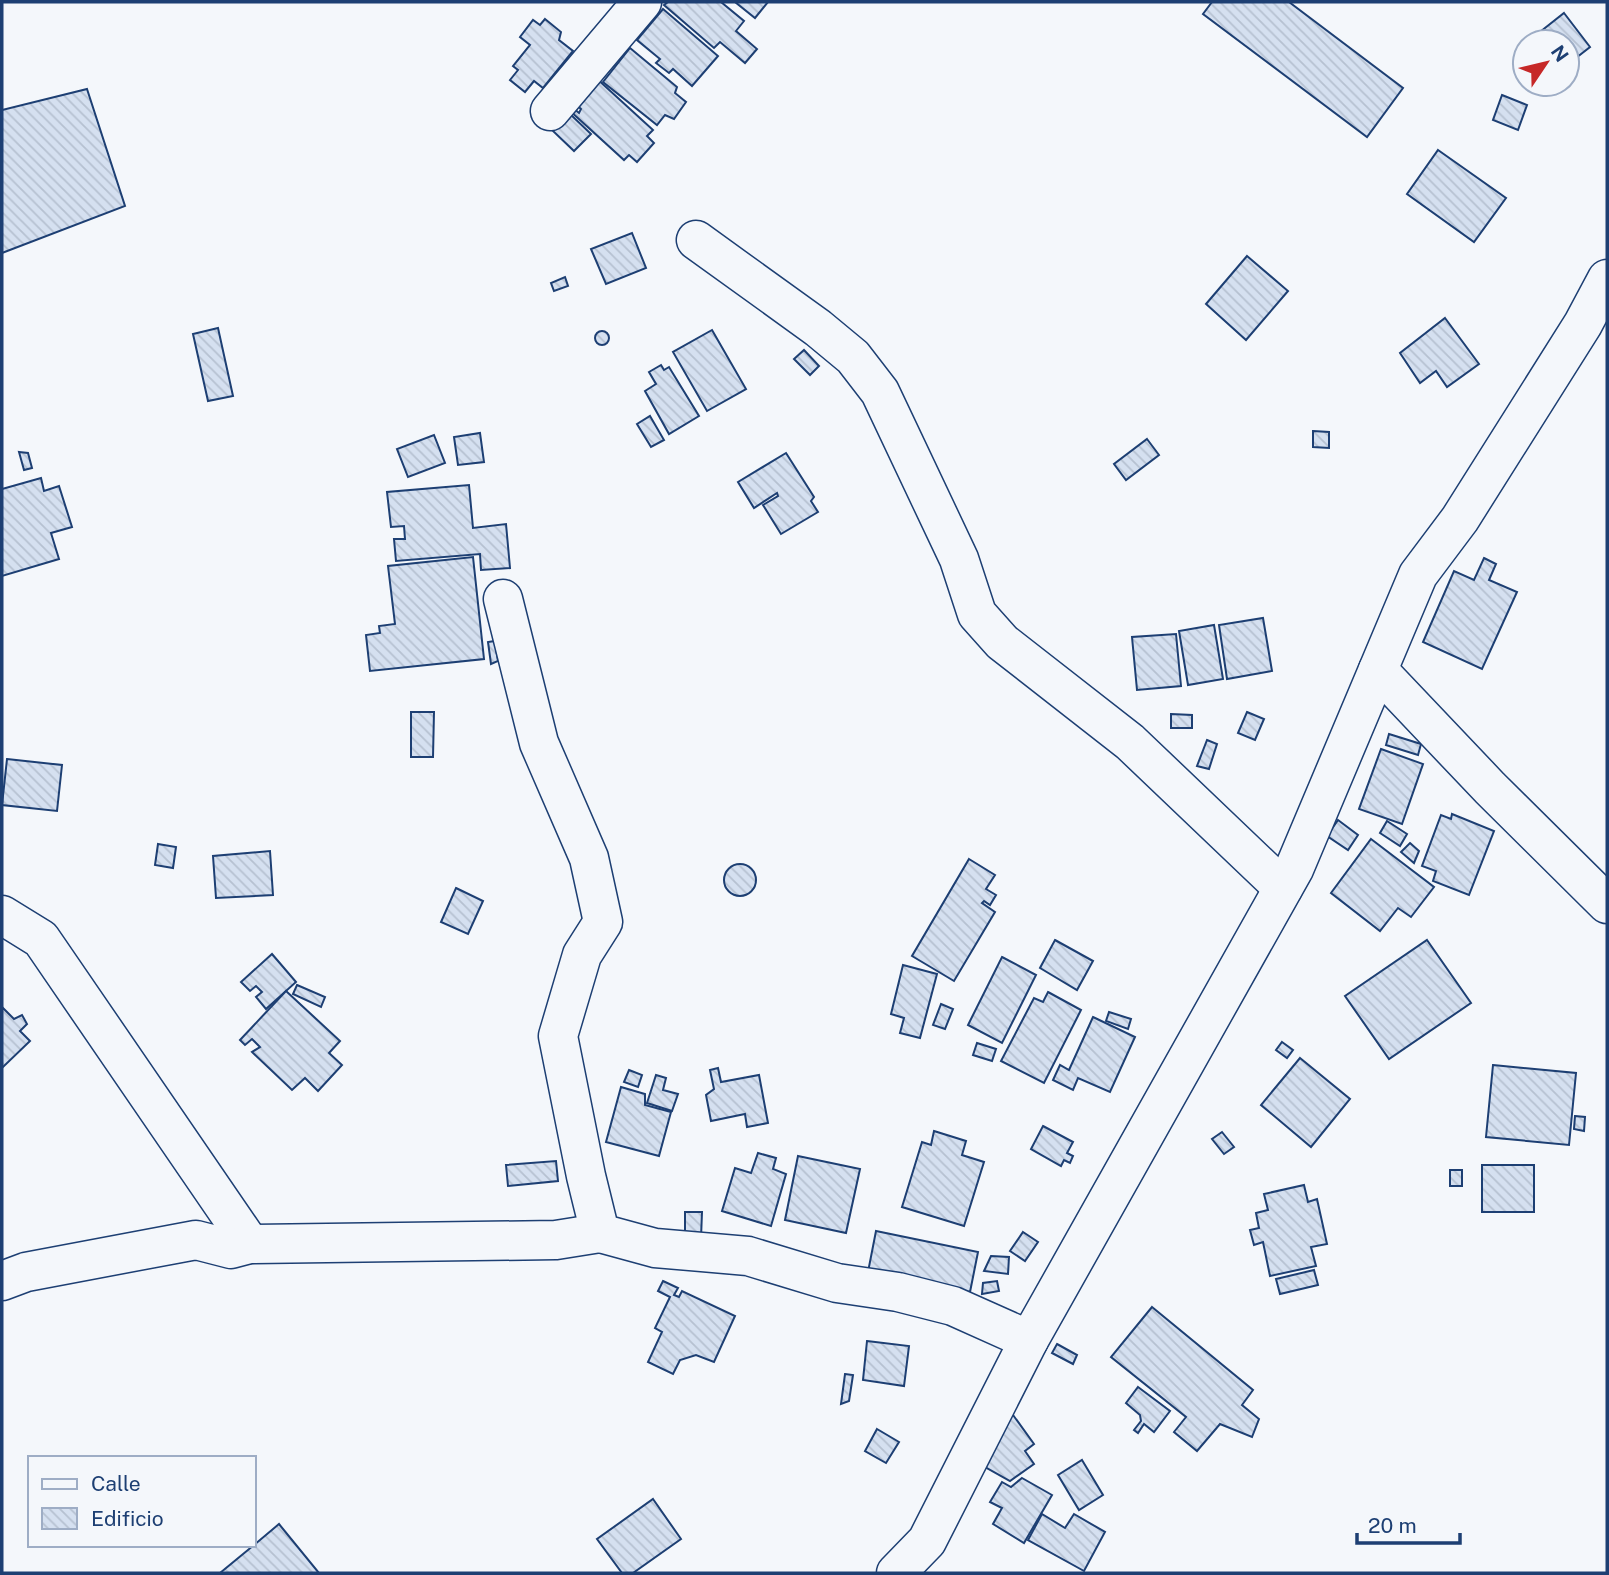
<svg xmlns="http://www.w3.org/2000/svg" width="1609" height="1575" font-family="'Public Sans',sans-serif">
	<style>
		.building { fill: url(#building-back-hatch); stroke: #1d3f73; stroke-width: 2 }
		.lines { fill: none; stroke-linecap: round; stroke-linejoin: round }
		.minor-casing { stroke: #1d3f73; stroke-width: 41 }
		.minor { stroke: #f4f7fb; stroke-width: 38 }
	</style>
	<defs>
		<pattern id="building-back-hatch" width="6" height="6" patternUnits="userSpaceOnUse" patternTransform="scale(1.75)"><rect width="6" height="6" fill="#d5e0f0"/><path d="M-1 5l2 2M0 0l6 6M5-1l2 2" fill="none" stroke="#b6c1d1"/></pattern>
	</defs>
	<rect width="100%" height="100%" fill="#f4f7fb"/>
	<g class="building">
		<path d="M668,2h53l23,19 -8,10 21,18 -12,14 -25,-21 -6,6 -50,-43z"/>
		<path d="M735,2h33l-13,16z"/>
		<path d="M1212,2h77l114,86 -36,49 -164,-123z"/>
		<path d="M663,9l55,47 -26,30 -19,-17 -4,4 -13,-10 4,-4 -23,-19z"/>
		<path d="M1564,13l26,34 -23,18v-23h-33l-3,-3z"/>
		<path d="M545,19l16,13 -2,8 14,11 -30,37 -9,-7 -9,11 -15,-12 8,-10 -5,-4 17,-21 -10,-8 13,-17 7,5z"/>
		<path d="M630,48l47,39 -2,6 11,9 -12,17 -9,-4 -8,10 -54,-43z"/>
		<path d="M595,77l58,53 -6,6 7,7 -17,19 -8,-7 -5,5 -55,-50 3,-3 7,6 2,-4 -8,-7z"/>
		<path d="M87,89l38,117 -123,47v-143z"/>
		<path d="M1502,95l25,10 -9,25 -25,-10z"/>
		<path d="M569,113l22,21 -17,17 -21,-20z"/>
		<path d="M1438,150l68,48 -32,44 -67,-48z"/>
		<path d="M632,233l14,35 -40,16 -15,-35z"/>
		<path d="M1247,256l41,35 -42,49 -40,-36z"/>
		<path d="M565,277l3,9 -14,5 -3,-8z"/>
		<path d="M1445,318l34,46 -32,23 -11,-16 -16,12 -20,-30z"/>
		<path d="M218,328l15,68 -25,5 -15,-67z"/>
		<path d="M712,330l34,59 -39,22 -34,-59z"/>
		<circle cx="602" cy="338" r="7"/>
		<path d="M804,350l15,16 -9,9 -16,-16z"/>
		<path d="M661,365l3,5 5,-3 30,49 -30,18 -24,-43 11,-7 -7,-12z"/>
		<path d="M650,416l14,24 -13,7 -14,-23z"/>
		<path d="M1313,431l16,1v16l-16,-1z"/>
		<path d="M480,433l4,29 -26,3 -4,-28z"/>
		<path d="M434,435l11,28 -37,14 -11,-28z"/>
		<path d="M1147,439l12,16 -33,25 -12,-16z"/>
		<path d="M19,452l9,1 4,15 -8,2z"/>
		<path d="M786,453l28,44 -3,4 7,11 -37,22 -18,-29 15,-9 -1,-3 -23,15 -16,-26z"/>
		<path d="M41,478l3,13 15,-5 13,41 -21,6 8,26 -57,17v-87z"/>
		<path d="M469,485l4,43 33,-4 4,44 -29,2 -1,-16 -84,7 -2,-22h11l-1,-13 -13,1 -4,-35z"/>
		<path d="M473,557l11,102 -114,12 -4,-36 14,-2 -1,-7 16,-2 -7,-58z"/>
		<path d="M1484,558l12,6 -7,16 28,12 -35,77 -59,-27 31,-71 20,9z"/>
		<path d="M1263,618l9,53 -45,8 -8,-54z"/>
		<path d="M1214,625l9,54 -35,6 -9,-54z"/>
		<path d="M1176,634l5,52 -44,4 -5,-53z"/>
		<path d="M495,641l3,20 -7,3 -3,-22z"/>
		<path d="M411,712h23l-1,45h-22z"/>
		<path d="M1247,712l17,7 -9,21 -17,-7z"/>
		<path d="M1171,714l21,1v13h-21z"/>
		<path d="M1389,734l32,10 -3,11 -32,-10z"/>
		<path d="M1207,740l10,4 -8,25 -12,-3z"/>
		<path d="M1381,749l42,15 -21,60 -43,-15z"/>
		<path d="M7,759l55,6 -5,46 -55,-6z"/>
		<path d="M1452,814l42,17 -25,64 -36,-14 3,-10 -14,-5 19,-51 10,4z"/>
		<path d="M1338,820l20,15 -10,15 -21,-14z"/>
		<path d="M1387,821l20,13 -7,12 -20,-13z"/>
		<path d="M1371,839l63,48 -23,30 -13,-9 -18,23 -49,-38z"/>
		<path d="M1410,843l9,8 -5,12 -13,-11z"/>
		<path d="M158,844l18,3 -3,21 -18,-3z"/>
		<path d="M270,851l3,44 -57,3 -3,-42z"/>
		<path d="M969,859l26,16 -9,14 10,6 -6,10 -6,-4 -2,2 13,9 -41,69 -42,-25z"/>
		<circle cx="740" cy="880" r="16"/>
		<path d="M456,888l27,13 -15,33 -27,-12z"/>
		<path d="M1055,940l38,21 -16,29 -37,-22z"/>
		<path d="M1427,940l44,63 -82,56 -44,-63z"/>
		<path d="M272,954l24,28 -30,27 -10,-12 6,-5 -6,-6 -6,5 -9,-9z"/>
		<path d="M1002,957l34,18 -34,68 -34,-18z"/>
		<path d="M903,965l34,9 -17,64 -20,-5 4,-15 -13,-4z"/>
		<path d="M297,985l28,12 -4,10 -28,-13z"/>
		<path d="M286,991l54,50 -11,12 13,12 -24,26 -13,-13 -13,12 -40,-38 8,-5 -8,-8 -7,6 -5,-5z"/>
		<path d="M1048,992l33,18 -37,73 -43,-22 33,-63 9,4z"/>
		<path d="M941,1004l12,5 -8,20 -12,-4z"/>
		<path d="M2,1007l12,12 8,-4 5,9 -7,7 10,10 -28,27z"/>
		<path d="M1109,1012l22,7 -3,10 -22,-8z"/>
		<path d="M1093,1017l42,20 -25,55 -32,-14 -5,12 -20,-10 7,-15 9,5z"/>
		<path d="M1282,1042l11,8 -6,8 -11,-8z"/>
		<path d="M977,1043l19,6 -4,12 -19,-6z"/>
		<path d="M1300,1058l50,41 -39,48 -50,-42z"/>
		<path d="M1493,1065l83,8 -7,72 -83,-8z"/>
		<path d="M718,1068l3,14 38,-7 9,48 -21,4 -2,-13 -34,7 -5,-26 8,-6 -4,-19z"/>
		<path d="M629,1070l13,5 -4,12 -14,-5z"/>
		<path d="M656,1075l10,3 -3,12 15,4 -6,17 -25,-8z"/>
		<path d="M621,1087l24,7v11l26,7 -12,44 -53,-14z"/>
		<path d="M1575,1116l10,1 -1,14 -10,-2z"/>
		<path d="M1043,1126l30,16 -6,11 6,3 -3,7 -6,-3 -3,6 -30,-17z"/>
		<path d="M934,1131l32,10 -4,14 22,7 -20,64 -62,-19 20,-65 9,3z"/>
		<path d="M1222,1132l12,15 -10,7 -12,-15z"/>
		<path d="M758,1153l18,5 -3,11 13,5 -15,52 -49,-15 13,-43 16,5z"/>
		<path d="M798,1156l62,13 -14,64 -61,-13z"/>
		<path d="M556,1161l2,20 -50,5 -2,-21z"/>
		<rect x="1482" y="1165" width="52" height="47"/>
		<rect x="1450" y="1170" width="12" height="16"/>
		<path d="M1304,1185l4,17 9,-3 10,45 -16,3 5,19 -46,10 -7,-34 -9,3 -4,-15 9,-2 -3,-15 12,-3 -4,-16z"/>
		<path d="M685,1212h17l-1,26h-16z"/>
		<path d="M876,1231l102,21 -8,40 -102,-20z"/>
		<path d="M1023,1232l15,10 -13,19 -15,-10z"/>
		<path d="M991,1256l18,1 -1,17 -24,-3z"/>
		<path d="M1314,1270l4,15 -38,9 -4,-15z"/>
		<path d="M663,1281l15,7 -4,7 5,2 3,-6 53,25 -21,46 -18,-7 -16,5 -7,14 -25,-12 14,-30 -7,-4 15,-31 -12,-6z"/>
		<path d="M997,1281l2,10 -17,3 1,-11z"/>
		<path d="M1152,1307l101,83 -11,15 17,14 -7,18 -32,-13 -23,27 -23,-19 12,-15 -75,-60z"/>
		<path d="M867,1341l42,5 -5,40 -41,-6z"/>
		<path d="M1057,1344l20,11 -4,9 -21,-11z"/>
		<path d="M845,1374l8,1 -4,26 -8,3z"/>
		<path d="M1138,1387l32,24 -16,21 -10,-8 -6,9 -4,-3 7,-9 -1,-6 -14,-12z"/>
		<path d="M1008,1408l26,36 -9,7 9,13 -24,17 -32,-18z"/>
		<path d="M877,1429l22,13 -13,21 -21,-12z"/>
		<path d="M1082,1460l21,35 -24,15 -21,-35z"/>
		<path d="M1022,1478l30,17 -28,48 -31,-19 9,-16 -12,-6 12,-20 9,5z"/>
		<path d="M653,1499l28,40 -48,34h-11l-25,-34z"/>
		<path d="M1042,1514l23,14 9,-14 31,18 -21,39 -56,-31z"/>
		<path d="M279,1524l40,49h-99l34,-28z"/>
	</g>
	<g class="lines">
		<g class="minor-casing">
			<g id="minor">
				<path d="M550,111l92,-109"/>
				<path d="M696,240l122,88 35,29 27,35 79,167 18,55 25,28 128,100 153,146"/>
				<path d="M503,599l36,144 50,115 14,64 -21,33 -24,81 28,140 14,57 55,15 93,8 89,27 61,9 55,14 76,34"/>
				<path d="M1378,670l112,118 117,116"/>
				<path d="M2,915l39,24 209,305"/>
				<path d="M2,1281l24,-9 170,-32 35,9 19,-5 306,-4 44,-7"/>
				<path d="M896,1573l31,-32 102,-201 265,-471 124,-294 42,-56 123,-195 24,-45"/>
			</g>
		</g>
		<use href="#minor" class="minor"/>
	</g>
	<rect width="1609" height="1575" fill="none" stroke="#1d3f73" stroke-width="7"/>
	<rect x="28" y="1456" width="228" height="91" fill="#f4f7fb" stroke="#9eadc5" stroke-width="2"/>
	<rect x="42" y="1479" width="35" height="10" fill="#f4f7fb" stroke="#9eadc5" stroke-width="2"/>
	<text x="91" y="1491" font-size="21" fill="#1d3f73">Calle</text>
	<rect x="42" y="1508" width="35" height="21" fill="url(#building-back-hatch)" stroke="#9eadc5" stroke-width="2"/>
	<text x="91" y="1526" font-size="21" fill="#1d3f73">Edificio</text>
	<g transform="translate(1546 63) rotate(55)"><circle r="33" fill="#f4f7fb" stroke="#9eadc5" stroke-width="2"/>
	<path d="M0-5L12 26L0 18L-12 26Z" fill="#c62828"/>
	<text y="-10" font-size="19" font-weight="bold" text-anchor="middle" fill="#1d3f73">N</text>
	</g>
	<path d="M1357 1533v10h103v-10" fill="none" stroke="#1d3f73" stroke-width="3.5"/>
	<text x="1368" y="1533" font-size="21" fill="#1d3f73" stroke="#f4f7fb" stroke-width="5" paint-order="stroke">20 m</text>
</svg>
